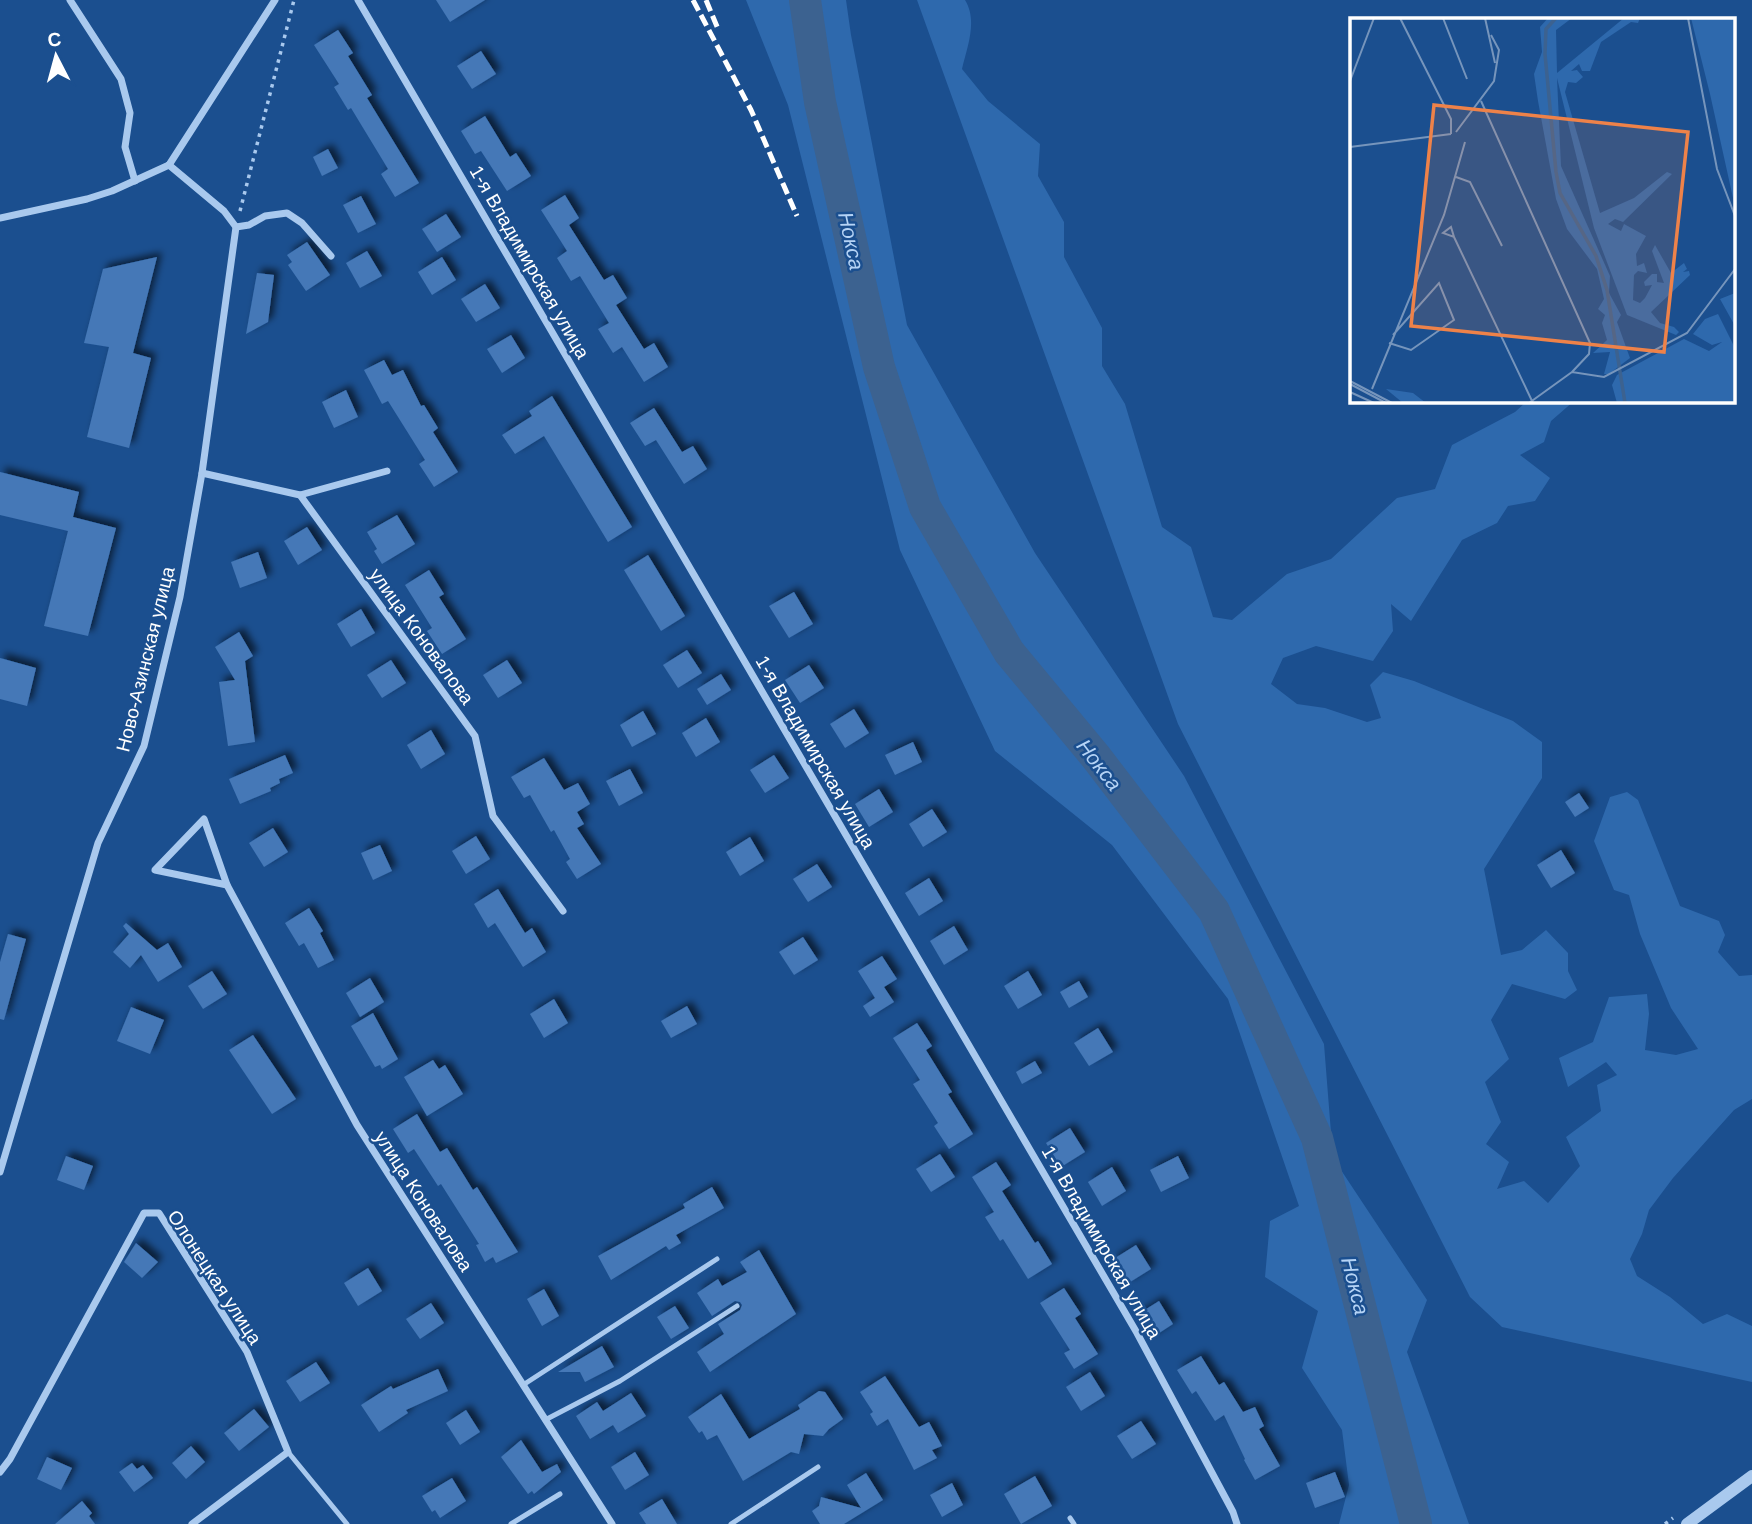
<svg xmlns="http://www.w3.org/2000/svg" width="1752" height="1524" font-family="Arial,sans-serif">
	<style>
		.green { fill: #2e69ad }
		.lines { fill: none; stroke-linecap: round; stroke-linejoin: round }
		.river { stroke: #3c6290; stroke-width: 32 }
		.building { fill: #4478b7; filter: url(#shadow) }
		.path { stroke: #a9c9ee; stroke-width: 3.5; stroke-dasharray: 3.5 5; stroke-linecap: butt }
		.service { stroke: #a9c9ee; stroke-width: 5 }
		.minor { stroke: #a9c9ee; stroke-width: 7 }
		.tertiary { stroke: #a9c9ee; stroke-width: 12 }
		.rail { stroke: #fff; stroke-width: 5; stroke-dasharray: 12 5; stroke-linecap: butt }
		.labels { text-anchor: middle; stroke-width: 5; stroke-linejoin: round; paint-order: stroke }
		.street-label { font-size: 19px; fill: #fff; stroke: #1b4f8f }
		.water-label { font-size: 21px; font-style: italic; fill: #b5d3f5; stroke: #1b4f8f }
		.inset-river { fill: none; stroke: #3c6290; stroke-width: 3.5 }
		.inset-road { fill: none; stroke: #7695bc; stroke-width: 2 }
		.view { fill: #ee8249; fill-opacity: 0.15; stroke: #ee8249; stroke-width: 3.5 }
		.inset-edge { fill: none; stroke: #fff; stroke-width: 3.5 }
	</style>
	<defs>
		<filter id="shadow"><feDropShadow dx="5" dy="-5" stdDeviation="3.5" flood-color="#0009"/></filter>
	</defs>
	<rect width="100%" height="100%" fill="#1b4f8f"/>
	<g class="green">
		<path d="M746,0h100l5,35 56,290 128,228 149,223 140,268 9,114 94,142 -20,52 62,172h-130l10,-39 -7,-55 -40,-62 16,-57 -53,-34 5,-56 29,-15 -71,-207 -116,-154 -117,-94 -95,-201 -112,-445z"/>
		<path d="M917,0h48c13,21 2,47 -3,69l26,32 52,43 -2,32 26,46v35l38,71v38l23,38 37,123 29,20 22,70 19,3 55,-46 44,-15 66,-61 38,-9 17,-44 63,-33 12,-11h47l-23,20 -7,21 -24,13 30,23 -15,23 -27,5 -11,17 -35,17 -51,81 -20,-17 2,27 -20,30 -57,-15 -33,12 -12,26 26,20 28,4 42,14 14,-4 -11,-33 13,-13 31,9 99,40 29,21v36l-58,91 17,86 21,-5 24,-20 22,23v18l9,19 -12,9 -53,-15 -21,36 18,39 -24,23 16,40 -15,22 23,18 -12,27 27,-8 24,22 32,-37 -14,-29 35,-26 -4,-26 20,-10 -11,-13 -38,25 -9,-29 34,-16 16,-45 38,-3 2,20 -4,36 31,5 22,-6 -27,-41 -31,-74 -11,-39 -15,-5 -20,-49 16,-44 17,-5 11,8 42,106 39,15 6,14 -7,17 21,24 13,-1v124l-18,11 -61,68 -24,32 -7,24 -12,25 7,17 33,21 33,27 24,-10 25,12v56l-250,-55 -32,-30 -292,-573z"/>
	</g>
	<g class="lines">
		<path class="river" d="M805,0l15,102 59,265 46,140 84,145 87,105 118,154 103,227 99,386"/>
	</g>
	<g class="building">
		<path d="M436,0h49l-35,22z"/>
		<path d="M338,30l15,23 -5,3 24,39 -5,3 52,85 -24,14 -14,-23 7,-5 -37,-61 -3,2 -14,-23 5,-3 -25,-39z"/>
		<path d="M481,51l15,23 -24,15 -15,-23z"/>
		<path d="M485,116l25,41 6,-4 15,23 -24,15 -26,-40 -6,3 -14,-23z"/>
		<path d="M328,149l10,19 -16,8 -9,-19z"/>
		<path d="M565,195l14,23 -10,7 35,55 9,-5 14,23 -11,7 28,44 10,-6 14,24 -24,15 -22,-35 -9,6 -15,-24 11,-6 -29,-47 -9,5 -14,-23 10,-7 -26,-41z"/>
		<path d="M361,196l15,28 -18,9 -15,-28z"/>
		<path d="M446,214l15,23 -24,15 -15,-23z"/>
		<path d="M307,242l23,33 -24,16 -18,-26 4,-3 -5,-7z"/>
		<path d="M367,251l15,25 -22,12 -14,-25z"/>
		<path d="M157,257l-24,96 18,5 -22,90 -42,-11 22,-90 -25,-4 19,-74z"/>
		<path d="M442,257l14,23 -24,15 -14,-23z"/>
		<path d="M257,273l17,2 -6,47 -22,12z"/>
		<path d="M485,284l15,24 -24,14 -15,-23z"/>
		<path d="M511,335l14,23 -23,15 -15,-24z"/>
		<path d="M384,360l8,15 11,-5 18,36 3,-1 14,23 -5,4 25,40 -24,15 -15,-23 6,-4 -37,-59 -6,3 -18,-34z"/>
		<path d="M346,390l12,27 -24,11 -12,-26z"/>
		<path d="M552,396l80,131 -24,15 -64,-106 -29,18 -13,-19 30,-19 -3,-5z"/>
		<path d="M654,408l28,44 11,-6 14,23 -23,15 -28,-44 -11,6 -15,-23z"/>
		<path d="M0,472l79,20 -6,25 43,11 -28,108 -44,-10 24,-95 -68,-16z"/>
		<path d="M397,515l18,29 -33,20 -8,-13 3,-2 -10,-17z"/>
		<path d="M307,527l15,23 -24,15 -14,-24z"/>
		<path d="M258,552l9,26 -27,10 -9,-26z"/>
		<path d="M648,555l37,61 -24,15 -37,-61z"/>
		<path d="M429,570l15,24 -5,3 27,42 -24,15 -15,-23 5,-3 -27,-43z"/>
		<path d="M794,592l19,32 -24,14 -20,-32z"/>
		<path d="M361,609l14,24 -24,14 -14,-23z"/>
		<path d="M239,632l14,24 -8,5 10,81 -27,4 -9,-64 16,-2 -20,-33z"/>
		<path d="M687,650l15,23 -24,15 -15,-23z"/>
		<path d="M0,658l36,10 -9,38 -27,-7z"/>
		<path d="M391,660l15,23 -24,15 -15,-23z"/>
		<path d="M507,660l15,23 -24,15 -15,-23z"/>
		<path d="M809,665l15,23 -24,15 -15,-23z"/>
		<path d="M721,674l10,16 -24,15 -10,-16z"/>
		<path d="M854,709l15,24 -24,15 -15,-24z"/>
		<path d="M643,711l13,23 -24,13 -12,-22z"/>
		<path d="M706,718l14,24 -24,15 -14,-24z"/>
		<path d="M431,730l14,24 -24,15 -14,-24z"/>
		<path d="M913,742l9,20 -27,13 -10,-20z"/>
		<path d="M285,755l8,18 -14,6 1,4 -10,5 1,3 -31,13 -11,-25z"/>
		<path d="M774,755l15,23 -24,15 -15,-23z"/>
		<path d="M544,758l20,32 14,-7 12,21 -13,8 7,12 -7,4 24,36 -24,15 -11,-17 4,-3 -16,-29 -3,2 -21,-37 -6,3 -13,-21z"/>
		<path d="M630,769l13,24 -24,13 -13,-25z"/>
		<path d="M879,789l14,23 -24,15 -14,-23z"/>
		<path d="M1579,793l10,15 -14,9 -10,-15z"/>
		<path d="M932,809l15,23 -24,15 -14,-23z"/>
		<path d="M273,828l15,24 -24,15 -15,-24z"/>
		<path d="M476,836l14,23 -24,15 -14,-23z"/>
		<path d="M750,837l14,24 -24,15 -14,-24z"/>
		<path d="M380,845l12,26 -19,9 -12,-27z"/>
		<path d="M1561,850l14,23 -24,15 -14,-23z"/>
		<path d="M817,864l15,23 -24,15 -15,-23z"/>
		<path d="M929,878l14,23 -24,15 -14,-23z"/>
		<path d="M498,889l27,44 7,-5 14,24 -23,15 -28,-44 -7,5 -14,-24z"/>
		<path d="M309,908l14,23 -3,2 14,27 -16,8 -14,-25 -5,3 -14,-23z"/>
		<path d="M126,923l31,27 11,-7 14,24 -24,15 -17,-27 -11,13 -17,-16 16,-18 -6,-8z"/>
		<path d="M954,926l14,24 -24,15 -14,-24z"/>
		<path d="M8,934l18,5 -22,81 -4,-1v-57z"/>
		<path d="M803,937l15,23 -24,15 -15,-23z"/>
		<path d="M882,956l15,23 -13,8 10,15 -24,15 -7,-11 12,-8 -17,-27z"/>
		<path d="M212,971l15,23 -24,15 -15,-23z"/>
		<path d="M1028,971l14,24 -24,14 -14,-23z"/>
		<path d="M370,978l14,24 -24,15 -14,-24z"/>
		<path d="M1079,981l9,16 -19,11 -9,-16z"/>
		<path d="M554,999l14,24 -24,15 -14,-24z"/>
		<path d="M687,1006l10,18 -26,14 -10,-17z"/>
		<path d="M131,1007l33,13 -14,34 -33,-13z"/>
		<path d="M373,1013l25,46 -16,10 -2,-4 -5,2 -24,-41z"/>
		<path d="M917,1023l15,23 -6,4 26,42 -4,2 25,40 -24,15 -15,-23 4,-3 -25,-39 7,-4 -27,-42z"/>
		<path d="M1098,1028l15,24 -24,14 -15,-23z"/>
		<path d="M253,1035l43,64 -24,15 -43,-64z"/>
		<path d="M433,1060l6,9 6,-4 18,29 -36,22 -23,-39z"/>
		<path d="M1035,1061l7,12 -20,11 -6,-12z"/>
		<path d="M417,1114l23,38 7,-4 26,42 4,-3 41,65 -22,11 -3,-6 -8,5 -9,-17 3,-1 -38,-60 -3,2 -24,-37 -6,4 -15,-24z"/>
		<path d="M1070,1128l15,24 -24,15 -15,-24z"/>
		<path d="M940,1154l15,23 -24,15 -15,-23z"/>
		<path d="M66,1156l27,10 -9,24 -27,-10z"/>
		<path d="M1178,1156l11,22 -28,14 -11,-22z"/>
		<path d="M996,1162l15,23 -9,6 33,52 3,-2 14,23 -24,15 -25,-40 -3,2 -15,-24 9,-5 -22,-35z"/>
		<path d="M1112,1167l14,24 -24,15 -14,-24z"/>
		<path d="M712,1187l12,21 -48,27 5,8 -12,7 -3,-4 -55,34 -13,-24 87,-48 -2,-4z"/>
		<path d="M136,1243l22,19 -16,16 -18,-16z"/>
		<path d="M1136,1245l15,24 -24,15 -15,-24z"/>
		<path d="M759,1250l37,64 -86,58 -13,-20 27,-18 -6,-10 22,-14 2,-5 -2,-3 -5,-1 -23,15 -15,-23 21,-14 4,7 25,-14 -7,-10z"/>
		<path d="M368,1268l14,23 -24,15 -14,-23z"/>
		<path d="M1064,1288l17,26 -6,4 23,36 -24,15 -10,-16 6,-3 -30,-47z"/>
		<path d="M544,1289l15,27 -17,10 -15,-27z"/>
		<path d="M1159,1301l14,23 -23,15 -15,-23z"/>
		<path d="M431,1303l13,20 -24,16 -14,-20z"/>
		<path d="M675,1306l14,22 -18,11 -14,-22z"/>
		<path d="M602,1346l12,21 -29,15 -5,-10h-22z"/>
		<path d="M1201,1356l18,29 5,-3 19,30 12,-5 9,19 -5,3 21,37 -25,14 -11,-20 1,-1 -21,-44 -9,6 -19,-30 -4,3 -15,-24z"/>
		<path d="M316,1362l14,21 -30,19 -14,-21z"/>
		<path d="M438,1369l10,22 -42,19 2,3 -29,19 -18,-27 30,-19 2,3z"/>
		<path d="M1090,1372l15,24 -24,15 -15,-24z"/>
		<path d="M885,1376l34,51 10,-5 13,24 -10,4 5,8 -23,12 -26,-51 -11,7 -7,-12 3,-2 -13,-20z"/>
		<path d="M819,1391l6,1 18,27 -14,10 -6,7 -19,-2 -5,20 -8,-2 -48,29 -26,-46 -10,5 -5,-9 -3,2 -11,-16 33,-23 28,45 51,-30 -2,-4z"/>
		<path d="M631,1393l15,23 -28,17 -5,-8 -23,14 -14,-23 21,-14 6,9z"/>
		<path d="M254,1409l15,18 -30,24 -15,-18z"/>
		<path d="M466,1410l14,22 -20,13 -14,-22z"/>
		<path d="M1141,1421l15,23 -24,15 -15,-23z"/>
		<path d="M521,1440l21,32 15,-8 4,8 -27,22 -2,-3 -4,3 -27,-37z"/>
		<path d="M191,1446l14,16 -19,17 -14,-16z"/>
		<path d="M635,1452l14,23 -24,15 -14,-23z"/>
		<path d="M47,1457l25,11 -11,22 -24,-11z"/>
		<path d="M132,1463l5,6 6,-4 10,13 -19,14 -15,-20z"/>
		<path d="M1335,1472l10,25 -30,11 -9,-25z"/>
		<path d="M866,1473l17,27 -39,24h-24l-8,-13 7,-5 2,-9 40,11 -14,-23z"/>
		<path d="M1035,1476l17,30 -31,18 -17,-30z"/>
		<path d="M452,1478l14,23 -26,17 -5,-8 -3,2 -10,-16z"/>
		<path d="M952,1483l11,22 -21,12 -12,-22z"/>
		<path d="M662,1499l15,25h-31l-7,-11z"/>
		<path d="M82,1501l10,12 -3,3 6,8h-40z"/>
	</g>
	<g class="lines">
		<g class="path">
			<path d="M240,211l54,-211"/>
			<path d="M1665,1524l8,-6"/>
		</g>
		<g class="service">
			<path d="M523,1385l194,-126"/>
			<path d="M545,1420l75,-39 117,-75"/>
			<path d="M288,1452l59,72"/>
			<path d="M1070,1518l4,6"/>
			<path d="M511,1524l49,-30"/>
			<path d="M731,1524l87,-57"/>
		</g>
		<g class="minor">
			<path d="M70,0l51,79 9,34 -5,34 10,34"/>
			<path d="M358,0l779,1333 96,179 4,12"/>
			<path d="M169,165l106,-165"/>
			<path d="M0,218l87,-19 25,-8 57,-26"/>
			<path d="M236,227l13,-2 16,-9 22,-3 15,10 29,33"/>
			<path d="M202,473l98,22 175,241 18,80 70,95"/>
			<path d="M300,495l87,-24"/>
			<path d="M204,819l23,66 -72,-15z"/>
			<path d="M227,885l130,240 255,399"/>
			<path d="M0,1172l98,-329 46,-97 36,-149 22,-124 34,-246 -12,-16 -55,-46"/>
			<path d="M0,1472l10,-13 134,-246h15l88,139 41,100 -96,72"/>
		</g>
		<path class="tertiary" d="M1687,1524l65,-48"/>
		<g class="rail">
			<path d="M693,0l58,110 46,106"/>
			<path d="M706,0l12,29"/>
		</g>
	</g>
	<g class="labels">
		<g class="street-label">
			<text transform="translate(530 262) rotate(60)" y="7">1-я Владимирская улица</text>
			<text transform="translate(422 636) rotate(54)" y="7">улица Коновалова</text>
			<text transform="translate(145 659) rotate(-76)" y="7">Ново-Азинская улица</text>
			<text transform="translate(816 752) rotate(60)" y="7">1-я Владимирская улица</text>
			<text transform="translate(424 1201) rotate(57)" y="7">улица Коновалова</text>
			<text transform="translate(1102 1242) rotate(60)" y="7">1-я Владимирская улица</text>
			<text transform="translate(215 1277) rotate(57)" y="7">Олонецкая улица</text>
		</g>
		<g class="water-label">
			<text transform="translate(851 241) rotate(78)" y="7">Нокса</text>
			<text transform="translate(1099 765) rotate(52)" y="7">Нокса</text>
			<text transform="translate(1355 1286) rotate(76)" y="7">Нокса</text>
		</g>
	</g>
	<g transform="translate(1350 18)">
		<rect width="385" height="385" fill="#1b4f8f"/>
		<path d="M198,0h24l-16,12 1,43 67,-55h16l-2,5 -7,-1 -30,20 -11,29h-8l-3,-7 -8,7 6,-1 6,7 -7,6 -8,-1 -3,10 35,121 34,-15 33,-26 5,2 -49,48 -8,-3 -7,5 13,7 3,-7 22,12 -10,18 1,12 7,-3 3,10 -9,-2 -4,4 -1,25 7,3 5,-5 7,-13 -7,1 -1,-4 8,-8h5v8l7,1 -12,-32 3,-6 16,28 13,-10 3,6 -4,3 6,-1 1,4 -39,37 9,11 14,4 5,5 -3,3 -49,-20 -33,-87 -37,-150 4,88 49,110 -1,17 12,22 -4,7 13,36 -21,16h-5l6,-22 -17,1 14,-13 -5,-17 3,-8 -7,-6 6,-10 -7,-30 -30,-40 -11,-30 -18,-98 -4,-27 8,-22 -2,-25zM341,0h44v189l-25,-113zM385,275v33l-15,-27zM368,296l17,34v55h-118l-5,-18 5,-10 67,-36 25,12 13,-9 -10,3 -19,-11 12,-15zM36,371l27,4 13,10h-23z" fill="#2e69ad"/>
		<path class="inset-river" d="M206,0l-10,11 -1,25 11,118 4,21 36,63 11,34 18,113"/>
		<path class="inset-road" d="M50,0l51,101v15M93,0l24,61M135,0l10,45M338,0l29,151 18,47M0,63l24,-63M131,83l109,242 -1,11 -17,18M106,114l38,-51 5,-31 -8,-15M0,129l101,-13M106,159l14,5 32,64M101,209l3,10 -11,-4zM104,219l79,166M39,325l22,7 43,-30 -15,-37 -46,52M0,363l42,22M0,366l36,19M22,371l72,-174 21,-73M0,374l24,11M179,385l43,-31 32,5 83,-44 48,-64"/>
		<path class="view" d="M84,87l254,27 -24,220 -253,-26z"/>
		<rect width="385" height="385" class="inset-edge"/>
	</g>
	<g transform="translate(56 56) rotate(354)" stroke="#1b4f8f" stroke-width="5" paint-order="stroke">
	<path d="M0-5L12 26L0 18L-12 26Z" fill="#ffffff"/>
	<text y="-10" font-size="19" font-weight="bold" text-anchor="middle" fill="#ffffff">С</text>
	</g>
</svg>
